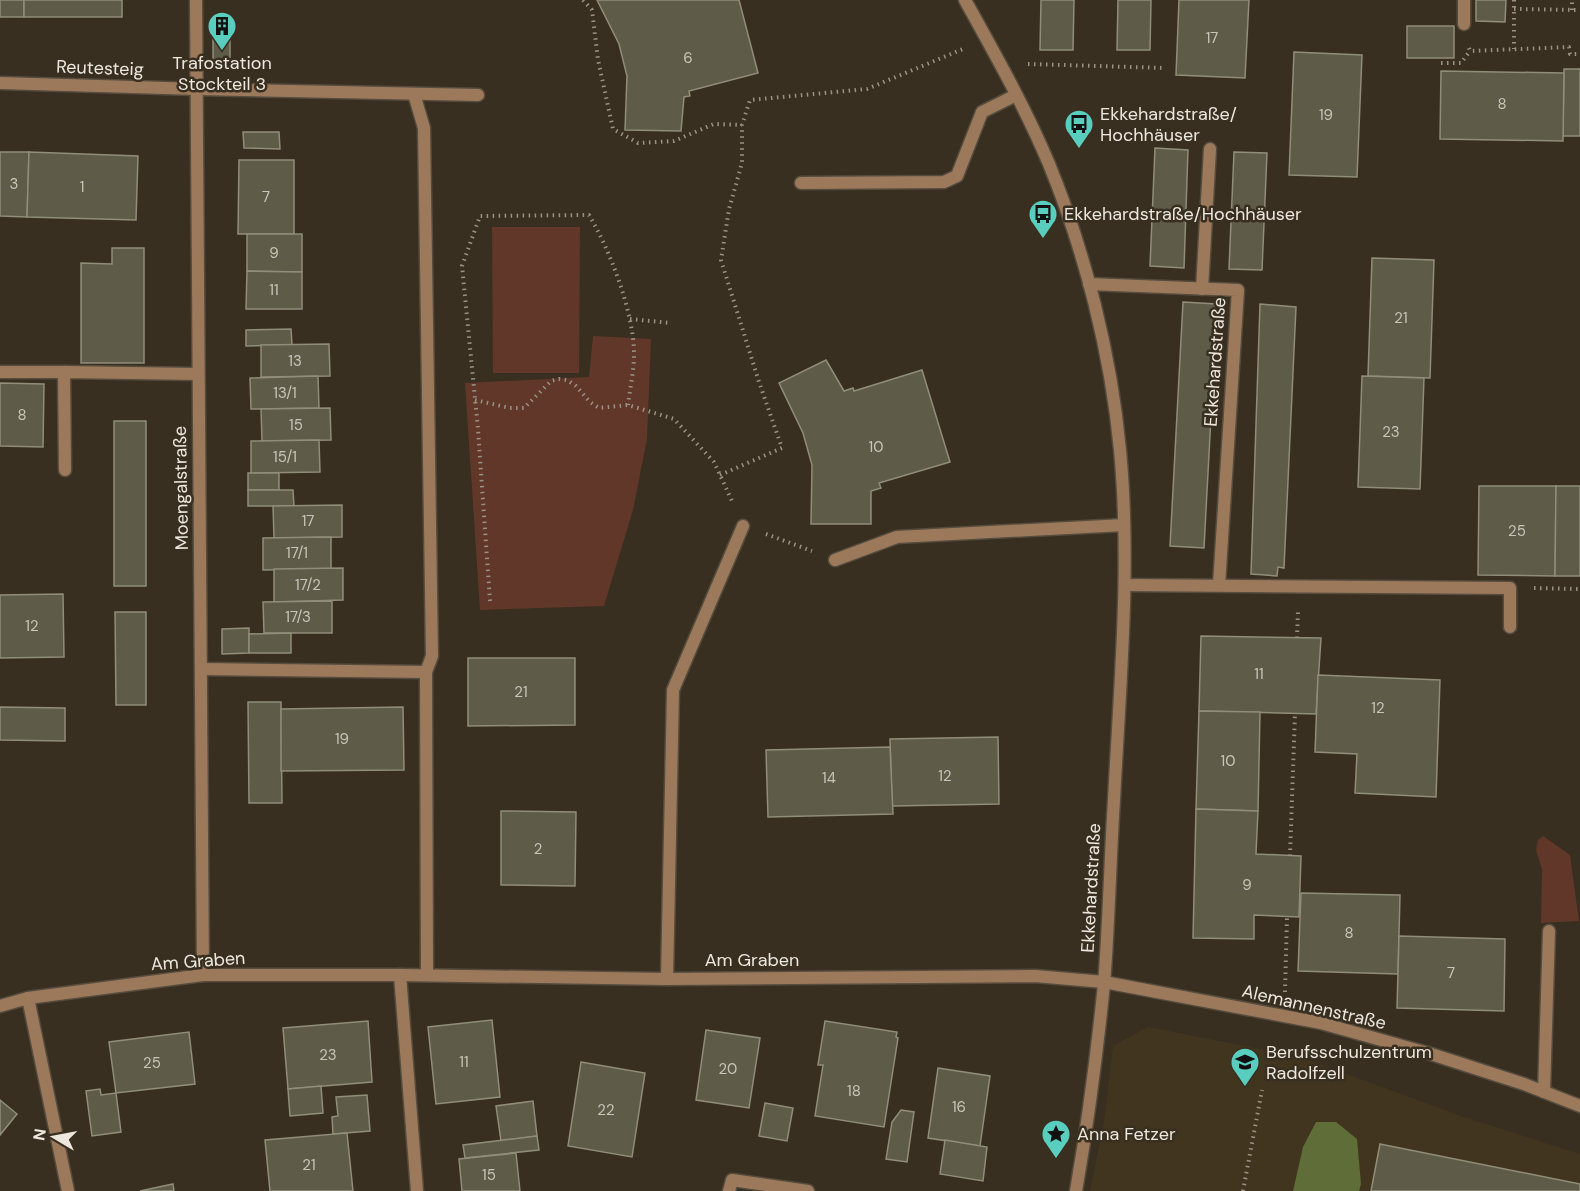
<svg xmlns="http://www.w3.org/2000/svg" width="1580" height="1191" font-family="'DM Sans',sans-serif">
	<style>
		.built { fill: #42351f }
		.green { fill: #613729 }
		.water { fill: #5f6d38 }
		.building { fill: #5e5b49; stroke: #908d79; stroke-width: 1.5 }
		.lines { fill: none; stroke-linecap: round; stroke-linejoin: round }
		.service-casing { stroke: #554c3e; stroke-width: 15 }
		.minor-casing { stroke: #554c3e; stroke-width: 15 }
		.path { stroke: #999285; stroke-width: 4; stroke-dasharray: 1.5 4.5; stroke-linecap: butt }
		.service { stroke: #9d795c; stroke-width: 12 }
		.minor { stroke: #9d795c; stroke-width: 12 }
		.labels { text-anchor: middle; stroke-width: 5; stroke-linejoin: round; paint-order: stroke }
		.number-label { font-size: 15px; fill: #c9c4b8 }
		.poi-label { font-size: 18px; fill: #ede7dd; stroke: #382f20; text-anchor: start }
		.street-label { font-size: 18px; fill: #ede7dd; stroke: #382f20 }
	</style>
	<rect width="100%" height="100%" fill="#382f20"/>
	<path class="built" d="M1148,1027l152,30 164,60 116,37v37h-490l14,-69 9,-76z"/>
	<g class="green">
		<path d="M492,227h88l-1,146h-86z"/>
		<path d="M593,336l58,3 -4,100 -14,71 -29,96 -124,4 -15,-227 124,-6z"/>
		<path d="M1543,836l27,19 9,66 -38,2 1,-54 -6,-19 2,-10z"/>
	</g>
	<path class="water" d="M1316,1122h20l21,17 4,45 -2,7h-66l10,-44z"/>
	<g class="building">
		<rect x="0" y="0" width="24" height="17"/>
		<rect x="24" y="0" width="98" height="17"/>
		<path d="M597,0h142l19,73 -69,18 1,5 -6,1 -3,34 -56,-1 2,-54 -8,-32z"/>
		<path d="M1041,0h33l-1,50h-33z"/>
		<path d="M1118,0h33l-1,50h-33z"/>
		<path d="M1179,0h70l-4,78 -69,-3z"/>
		<path d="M1476,0h30l-1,22 -29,-1z"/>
		<rect x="1407" y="26" width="47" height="32"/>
		<rect x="213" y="40" width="17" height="22"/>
		<path d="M1294,52l68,3 -5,122 -68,-2z"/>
		<path d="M1564,69h16v67h-17z"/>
		<path d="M1441,71l123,2 -1,68 -123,-2z"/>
		<path d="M243,132h36l1,17 -36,-1z"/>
		<path d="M1155,148l33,2 -4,118 -34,-2z"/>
		<path d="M0,152h29l-2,65 -27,-1z"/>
		<path d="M29,152l109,4 -2,64 -109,-3z"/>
		<path d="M1234,152l33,1 -5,117 -33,-1z"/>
		<path d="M239,160h55v74h-56z"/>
		<path d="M247,234h55v38l-55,-1z"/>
		<path d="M112,248h32v115h-63v-100l31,1z"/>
		<path d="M1372,258l62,2 -4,118 -62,-2z"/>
		<path d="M247,271l55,1v37h-56z"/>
		<path d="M1183,302l34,2 -13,244 -34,-2z"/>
		<path d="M1260,304l36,3 -12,261 -6,-1 -1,9 -26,-2z"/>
		<path d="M291,329l1,16 -46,1v-16z"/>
		<path d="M329,344l1,32 -69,1v-32z"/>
		<path d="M826,360l18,31 9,-3 1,3 68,-21 28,92 -71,21 2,5 -10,3v33h-60l1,-59 -9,-32 -24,-50z"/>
		<path d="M318,376l1,32 -68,1 -1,-31z"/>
		<path d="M1362,376l62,2 -4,111 -62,-2z"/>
		<path d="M0,383l44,1 -1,63 -43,-1z"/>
		<path d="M330,408l1,32 -69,1 -1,-32z"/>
		<rect x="114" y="421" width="32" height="165"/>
		<path d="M319,440l1,32 -69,1v-32z"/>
		<rect x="248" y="473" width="31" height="17"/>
		<path d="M1479,486h77l-1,90 -77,-1z"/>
		<path d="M1556,486h24v90h-25z"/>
		<path d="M248,490h45l1,16h-46z"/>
		<path d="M342,505v32l-68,1 -1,-32z"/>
		<path d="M331,537v32l-68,1v-32z"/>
		<path d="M343,568v32l-69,2v-33z"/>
		<path d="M63,594l1,63 -64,1v-63z"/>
		<path d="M332,601v32h-68l-1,-31z"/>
		<path d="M115,612h31v93h-30z"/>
		<path d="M249,628v25l-27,1v-25z"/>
		<path d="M291,633v20h-42v-19z"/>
		<path d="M1201,636l120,2 -5,76 -117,-3z"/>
		<path d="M468,658h107v67l-107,1z"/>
		<path d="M1318,675l122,5 -4,117 -81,-4 2,-39 -42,-2z"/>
		<path d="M248,702h33l1,101h-33z"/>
		<path d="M0,707l65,1v33l-65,-1z"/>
		<path d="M403,707l1,63 -123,1v-62z"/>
		<path d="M1199,711l61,1 -2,99 -62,-2z"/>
		<path d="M998,737l1,67 -107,2 -2,-67z"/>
		<path d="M890,747l3,67 -125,3 -2,-67z"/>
		<path d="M1196,809l62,2 -2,43 45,2 -2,61 -45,-2v24l-61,-1z"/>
		<path d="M501,811l75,1 -1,74 -74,-1z"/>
		<path d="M1301,893l99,2 -2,79 -100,-3z"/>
		<path d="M1399,936l106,3 -1,72 -107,-3z"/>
		<path d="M492,1020l8,77 -64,7 -8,-77z"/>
		<path d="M368,1021l4,61 -84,7 -5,-61z"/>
		<path d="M825,1021l72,11 -1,5 2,1 -14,89 -69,-11 8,-51h-5z"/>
		<path d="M706,1030l54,8 -11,70 -53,-8z"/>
		<path d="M189,1032l6,52 -79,9 -7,-51z"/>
		<path d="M581,1062l64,11 -13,84 -64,-11z"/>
		<path d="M938,1068l52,8 -10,70 -52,-8z"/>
		<path d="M321,1086l2,27 -33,3 -2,-27z"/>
		<path d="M100,1089l1,6 15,-2 5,39 -29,4 -6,-45z"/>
		<path d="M367,1095l3,36 -37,3 -1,-17 6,-1 -2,-19z"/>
		<path d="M0,1100l17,14 -17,21z"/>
		<path d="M533,1101l4,35 -36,5 -5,-35z"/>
		<path d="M765,1103l28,5 -6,33 -28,-5z"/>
		<path d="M901,1110l13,2 -7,50 -21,-3 6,-37z"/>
		<path d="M347,1133l6,58h-83l-5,-51z"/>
		<path d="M537,1136l2,14 -74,8 -2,-13z"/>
		<path d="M945,1140l42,7 -4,34 -43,-7z"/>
		<path d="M1380,1144l200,40v7h-209z"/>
		<path d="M516,1153l4,38h-58l-3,-32z"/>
		<path d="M173,1184l1,7h-34z"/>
	</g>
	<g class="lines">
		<g class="service-casing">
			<g id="service">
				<path d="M1464,0v24"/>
				<path d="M198,89l280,6"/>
				<path d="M414,94l10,34 8,528 -6,16 1,303"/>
				<path d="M801,183l143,-1 13,-6 25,-64 34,-17"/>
				<path d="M1089,284l149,6 -19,295"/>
				<path d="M1202,289l8,-140"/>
				<path d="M0,372h64"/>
				<path d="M65,470l-1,-98 134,2"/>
				<path d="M835,560l62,-23 227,-12"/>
				<path d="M202,669l224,3"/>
				<path d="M667,979l6,-289 70,-164"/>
				<path d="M1544,1092l5,-161"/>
				<path d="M729,1191l3,-11 76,11"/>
			</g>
		</g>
		<g class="minor-casing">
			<g id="minor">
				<path d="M196,0l7,975"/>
				<path d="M965,0c30,54 60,107 84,164 36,88 62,190 71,286 11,116 0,233 -6,350 -4,61 -5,123 -10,184 -7,69 -16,138 -28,207"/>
				<path d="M0,83l198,6"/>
				<path d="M1125,585l385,3v39"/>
				<path d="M400,975l17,216"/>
				<path d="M28,998l40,193"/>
				<path d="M0,1006l28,-8 175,-23h197l267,4 368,-3 69,6 217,41 110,31 93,30 56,22"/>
			</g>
		</g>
		<g class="path">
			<path d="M583,0l9,10 6,50 15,69 25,14 36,-2 40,-17 28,1"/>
			<path d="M1514,0v49"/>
			<path d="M1514,9l66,1"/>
			<path d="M1572,10v-10"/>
			<path d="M1469,48l1,3 99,-4 1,7h10"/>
			<path d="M1441,63h20l9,-12"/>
			<path d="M1028,64l137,4"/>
			<path d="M630,319l41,4"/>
			<path d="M475,400l35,8h14l27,-27 8,-2 8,1 9,6 14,16 9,6 29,-3 46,14 40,43 19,41"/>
			<path d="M720,475l62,-27 -23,-66 -38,-122 8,-51 13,-46v-38l8,-25 117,-11 96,-40"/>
			<path d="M766,534l46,17"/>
			<path d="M1534,588l46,1"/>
			<path d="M490,601l-12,-172 -16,-163 18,-50 109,-1c21,35 45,98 45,139 0,17 -4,34 -6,51"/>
			<path d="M1297,638l1,-27"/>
			<path d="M1290,856l5,-143"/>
			<path d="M1285,992l2,-76"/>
			<path d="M1243,1191l19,-101"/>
		</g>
		<use href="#service" class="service"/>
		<use href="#minor" class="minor"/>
	</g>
	<defs>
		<g id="building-pin" transform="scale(1.5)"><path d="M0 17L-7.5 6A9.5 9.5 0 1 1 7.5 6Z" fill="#5acebe" stroke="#382f20"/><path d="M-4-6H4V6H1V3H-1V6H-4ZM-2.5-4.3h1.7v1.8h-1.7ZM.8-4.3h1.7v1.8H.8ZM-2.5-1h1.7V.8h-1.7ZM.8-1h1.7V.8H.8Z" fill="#111"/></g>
		<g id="bus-pin" transform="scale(1.5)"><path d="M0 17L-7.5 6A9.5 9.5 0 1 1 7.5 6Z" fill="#5acebe" stroke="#382f20"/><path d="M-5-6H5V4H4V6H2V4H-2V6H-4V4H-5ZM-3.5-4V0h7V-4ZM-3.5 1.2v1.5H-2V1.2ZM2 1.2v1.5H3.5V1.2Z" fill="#111"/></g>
		<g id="school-pin" transform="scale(1.5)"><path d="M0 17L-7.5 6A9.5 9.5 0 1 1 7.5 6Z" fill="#5acebe" stroke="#382f20"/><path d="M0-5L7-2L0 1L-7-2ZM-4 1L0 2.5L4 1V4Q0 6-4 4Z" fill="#111"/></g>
		<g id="sight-pin" transform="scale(1.5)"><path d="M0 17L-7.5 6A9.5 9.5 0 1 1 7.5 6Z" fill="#5acebe" stroke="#382f20"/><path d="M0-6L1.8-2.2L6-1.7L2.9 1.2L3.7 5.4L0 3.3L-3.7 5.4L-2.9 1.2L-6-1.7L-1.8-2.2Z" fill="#111"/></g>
	</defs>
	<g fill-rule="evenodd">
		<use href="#building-pin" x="222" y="26"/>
		<use href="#bus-pin" x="1079" y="124"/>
		<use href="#bus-pin" x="1043" y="214"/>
		<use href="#school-pin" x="1245" y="1062"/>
		<use href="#sight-pin" x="1056" y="1134"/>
	</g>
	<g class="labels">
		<g class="number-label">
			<text x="1212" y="43">17</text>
			<text x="688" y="63">6</text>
			<text x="1502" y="109">8</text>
			<text x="1326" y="120">19</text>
			<text x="14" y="189">3</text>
			<text x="82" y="192">1</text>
			<text x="266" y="202">7</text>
			<text x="274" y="258">9</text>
			<text x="274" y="295">11</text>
			<text x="1401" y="323">21</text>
			<text x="295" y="366">13</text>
			<text x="285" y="398">13/1</text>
			<text x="22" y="420">8</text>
			<text x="296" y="430">15</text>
			<text x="1391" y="437">23</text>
			<text x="876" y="452">10</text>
			<text x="285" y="462">15/1</text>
			<text x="308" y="526">17</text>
			<text x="1517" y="536">25</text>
			<text x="297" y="558">17/1</text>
			<text x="308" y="590">17/2</text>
			<text x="298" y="622">17/3</text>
			<text x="32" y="631">12</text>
			<text x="1259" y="679">11</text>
			<text x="521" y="697">21</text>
			<text x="1378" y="713">12</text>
			<text x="342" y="744">19</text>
			<text x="1228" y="766">10</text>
			<text x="945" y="781">12</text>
			<text x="829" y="783">14</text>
			<text x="538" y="854">2</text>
			<text x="1247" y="890">9</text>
			<text x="1349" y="938">8</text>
			<text x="1451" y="978">7</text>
			<text x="328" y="1060">23</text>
			<text x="464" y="1067">11</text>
			<text x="152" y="1068">25</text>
			<text x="728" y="1074">20</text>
			<text x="854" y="1096">18</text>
			<text x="959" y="1112">16</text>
			<text x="606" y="1115">22</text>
			<text x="309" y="1170">21</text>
			<text x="489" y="1180">15</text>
		</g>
		<g class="poi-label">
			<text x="222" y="69" text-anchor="middle">Trafostation<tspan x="222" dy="21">Stockteil 3</tspan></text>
			<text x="1100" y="120">Ekkehardstraße/<tspan x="1100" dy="21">Hochhäuser</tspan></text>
			<text x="1064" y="220">Ekkehardstraße/Hochhäuser</text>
			<text x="1266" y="1058">Berufsschulzentrum<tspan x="1266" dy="21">Radolfzell</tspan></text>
			<text x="1077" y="1140">Anna Fetzer</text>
		</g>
		<g class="street-label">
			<text transform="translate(100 68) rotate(2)" y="6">Reutesteig</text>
			<text transform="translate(1215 362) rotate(-86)" y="6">Ekkehardstraße</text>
			<text transform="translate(181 488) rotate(-91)" y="6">Moengalstraße</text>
			<text transform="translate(1091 888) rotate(-87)" y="6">Ekkehardstraße</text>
			<text x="752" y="966">Am Graben</text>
			<text transform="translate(198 961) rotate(-4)" y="6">Am Graben</text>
			<text transform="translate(1314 1007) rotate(13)" y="6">Alemannenstraße</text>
		</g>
	</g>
	<g transform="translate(54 1137) rotate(280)" stroke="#382f20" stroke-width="4.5" paint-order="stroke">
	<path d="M0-4.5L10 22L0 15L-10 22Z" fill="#ede7dd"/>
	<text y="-9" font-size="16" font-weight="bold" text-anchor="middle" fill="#ede7dd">N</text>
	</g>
</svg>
